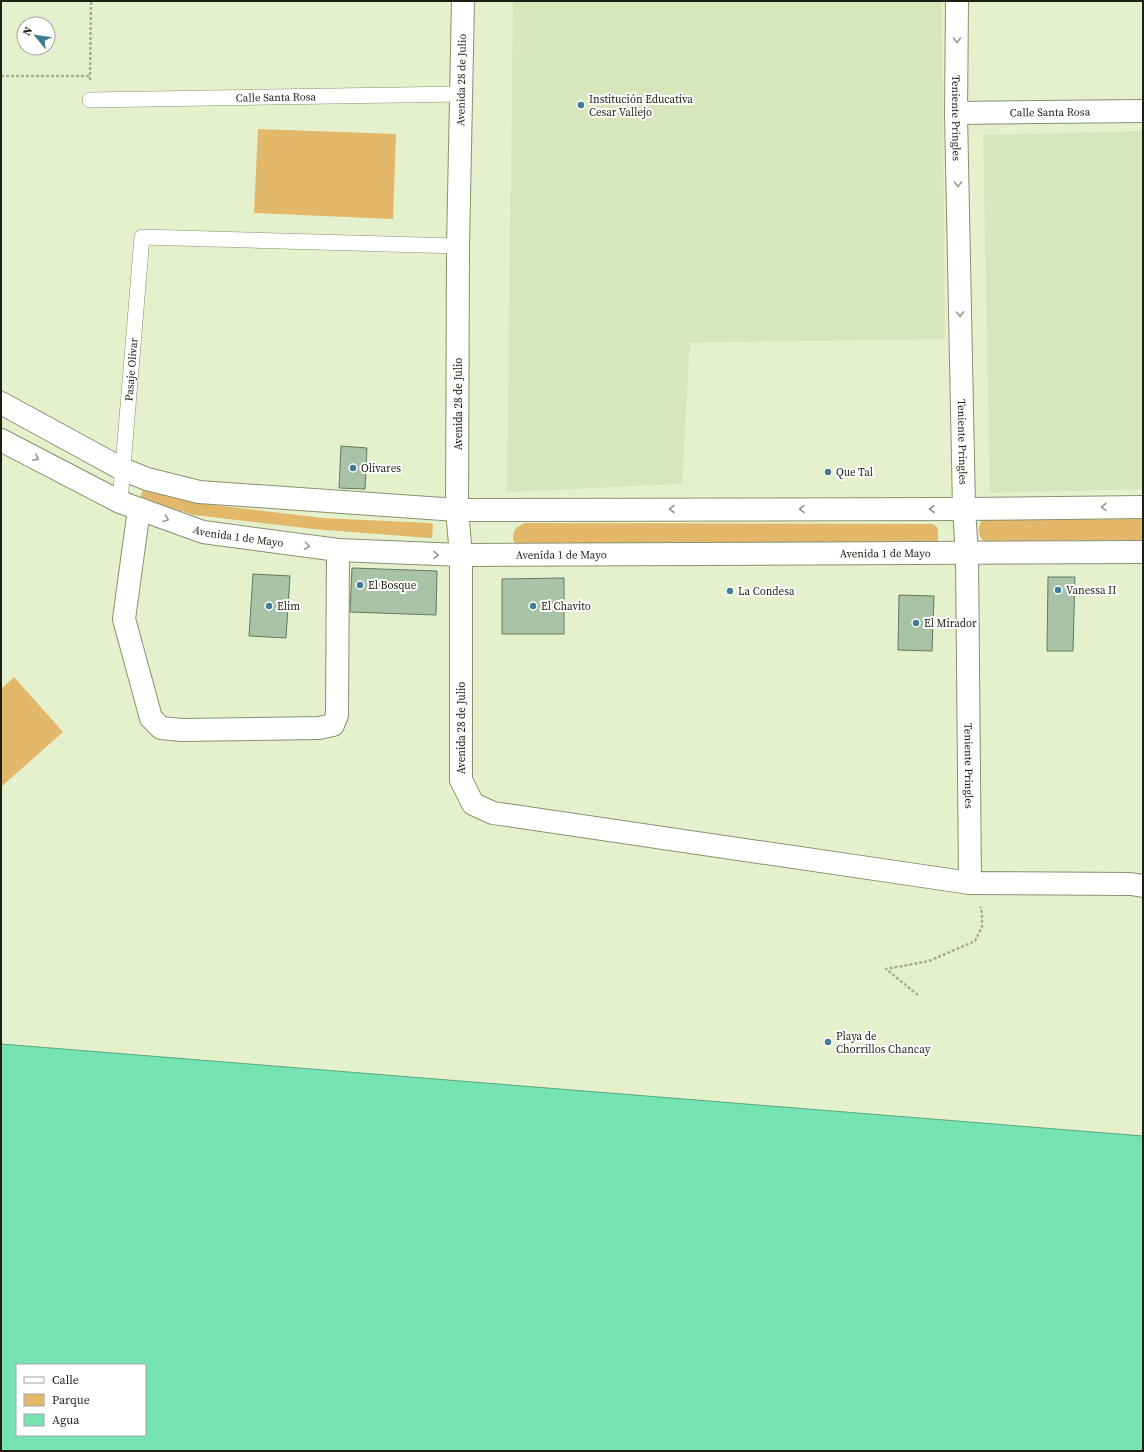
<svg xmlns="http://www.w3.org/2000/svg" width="1144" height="1452" font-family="'Source Serif 4',serif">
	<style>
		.built { fill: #d8e6bc }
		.green { fill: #e4b86a }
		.water { fill: #75e3b2; stroke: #5aa882; fill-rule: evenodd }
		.building { fill: #a9c3a6; stroke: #627a5f }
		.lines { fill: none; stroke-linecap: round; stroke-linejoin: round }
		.lane-casing { stroke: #879170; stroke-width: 16 }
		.street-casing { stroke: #879170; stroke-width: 24 }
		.secondary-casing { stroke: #879170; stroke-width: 24 }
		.path { stroke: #a6af92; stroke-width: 2.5; stroke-dasharray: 3 2; stroke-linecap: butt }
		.lane { stroke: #fff; stroke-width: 15 }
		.street { stroke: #fff; stroke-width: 22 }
		.secondary { stroke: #fff; stroke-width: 22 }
		.oneway { stroke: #999a94 }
		.poi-dot { fill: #407d94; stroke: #fff; stroke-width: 1.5 }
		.labels { text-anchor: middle; stroke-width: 4; stroke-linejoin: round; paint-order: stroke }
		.street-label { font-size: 11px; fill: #1c1f12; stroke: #fff }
		.poi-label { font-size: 11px; fill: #1c1f12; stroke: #fff; text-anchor: start }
	</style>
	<rect width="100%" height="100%" fill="#e5f1cd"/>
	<g class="built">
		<path d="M513,1h429l3,338 -255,4 -8,141 -175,8z"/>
		<path d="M1143,131v358l-153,4 -7,-358z"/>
	</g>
	<g class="green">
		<path d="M258,129l138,5 -3,85 -139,-6z"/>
		<path d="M143,490l53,13 127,15 106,5 4,1 -1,14h-3l-116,-9 -119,-14 -54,-17z"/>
		<path d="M1143,519v21l-160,1c-5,-7 -6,-13 -1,-21z"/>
		<path d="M525,523l408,1 5,4v14l-5,3 -415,1 -5,-6c0,-10 3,-13 12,-17z"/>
		<path d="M14,677l49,55 -62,55v-98z"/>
	</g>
	<path class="water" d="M1,1044l1142,92v315h-1142zM17,1365h128v70h-128z"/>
	<g class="building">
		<path d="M341,446l26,2 -2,41 -26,-1z"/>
		<path d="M352,568l85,3 -1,44 -86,-3z"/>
		<path d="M253,574l37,2 -4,62 -37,-2z"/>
		<path d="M1048,577h27l-2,74h-26z"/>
		<path d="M564,578v56h-62v-55z"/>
		<path d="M899,595l35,1 -2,55 -34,-1z"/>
	</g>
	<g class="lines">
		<g class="lane-casing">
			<g id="lane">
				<path id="s1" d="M90,100l371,-6"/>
				<path id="s2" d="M120,502l22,-265 316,9"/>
			</g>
		</g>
		<g class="street-casing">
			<g id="street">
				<path d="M463,1l-5,245 -1,264 4,45v225l12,24 20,9 477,70 161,1 12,2"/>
				<path id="s3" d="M957,1l-1,112 8,396 3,46 3,328"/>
				<path id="s4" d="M956,113l187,-2"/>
				<path d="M139,509l-15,110 27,99 10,10 21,2 137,-2 14,-3 4,-10 1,-165"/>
			</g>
		</g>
		<g class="secondary-casing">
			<g id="secondary">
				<path d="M1,403l121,66 25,10 52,13 258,18 507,-1 179,-2"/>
				<path id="s5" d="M1,440l119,62 83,30 135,18 123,5 682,-3"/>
			</g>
		</g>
		<g class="path">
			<path d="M1,76h89"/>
			<path d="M90,80l1,-79"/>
			<path d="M918,995l-32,-26 43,-8 46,-20 7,-14v-14l-2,-6"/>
		</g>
		<use href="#lane" class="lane"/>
		<use href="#street" class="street"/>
		<use href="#secondary" class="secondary"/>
	</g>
	<defs><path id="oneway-chevron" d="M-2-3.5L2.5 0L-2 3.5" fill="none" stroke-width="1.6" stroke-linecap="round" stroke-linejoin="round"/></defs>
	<g class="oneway">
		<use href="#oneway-chevron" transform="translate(957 40) rotate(91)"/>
		<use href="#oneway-chevron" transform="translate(958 184) rotate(89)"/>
		<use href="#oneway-chevron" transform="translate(960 314) rotate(89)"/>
		<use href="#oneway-chevron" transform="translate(36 458) rotate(27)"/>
		<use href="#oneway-chevron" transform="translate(1104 507) rotate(179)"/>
		<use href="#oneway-chevron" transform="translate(672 509) rotate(180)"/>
		<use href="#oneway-chevron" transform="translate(802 509) rotate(180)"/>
		<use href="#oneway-chevron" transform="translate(932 509) rotate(180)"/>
		<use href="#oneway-chevron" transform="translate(166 519) rotate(20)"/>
		<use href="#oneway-chevron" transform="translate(307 546) rotate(8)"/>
		<use href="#oneway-chevron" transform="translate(436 555) rotate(1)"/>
	</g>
	<g class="poi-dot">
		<circle cx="581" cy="105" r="4"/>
		<circle cx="353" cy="468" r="4"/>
		<circle cx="828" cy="472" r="4"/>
		<circle cx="360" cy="585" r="4"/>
		<circle cx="1058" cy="590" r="4"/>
		<circle cx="730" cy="591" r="4"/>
		<circle cx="269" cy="606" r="4"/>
		<circle cx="533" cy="606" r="4"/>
		<circle cx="916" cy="623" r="4"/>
		<circle cx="828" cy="1042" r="4"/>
	</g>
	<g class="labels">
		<g class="street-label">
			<text transform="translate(461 80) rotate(-89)" y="4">Avenida 28 de Julio</text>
			<text dy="4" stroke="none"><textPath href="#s1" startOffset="186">Calle Santa Rosa</textPath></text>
			<text dy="4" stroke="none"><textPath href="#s4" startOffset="94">Calle Santa Rosa</textPath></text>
			<text dy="4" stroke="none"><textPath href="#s3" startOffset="117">Teniente Pringles</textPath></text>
			<text dy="4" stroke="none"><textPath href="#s2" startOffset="133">Pasaje Olivar</textPath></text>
			<text transform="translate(458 404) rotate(-90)" y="4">Avenida 28 de Julio</text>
			<text dy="4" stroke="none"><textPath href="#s3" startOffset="441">Teniente Pringles</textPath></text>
			<text dy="4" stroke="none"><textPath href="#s5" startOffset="258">Avenida 1 de Mayo</textPath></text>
			<text dy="4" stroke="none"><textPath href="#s5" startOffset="906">Avenida 1 de Mayo</textPath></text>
			<text dy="4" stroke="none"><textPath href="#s5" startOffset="582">Avenida 1 de Mayo</textPath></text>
			<text transform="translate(461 728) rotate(-90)" y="4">Avenida 28 de Julio</text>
			<text dy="4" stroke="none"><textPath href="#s3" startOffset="765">Teniente Pringles</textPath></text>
		</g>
		<g class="poi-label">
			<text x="589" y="103">Institución Educativa<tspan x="589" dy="13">Cesar Vallejo</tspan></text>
			<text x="361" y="472">Olivares</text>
			<text x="836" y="476">Que Tal</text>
			<text x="368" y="589">El Bosque</text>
			<text x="1066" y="594">Vanessa II</text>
			<text x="738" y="595">La Condesa</text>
			<text x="277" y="610">Elim</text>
			<text x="541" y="610">El Chavito</text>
			<text x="924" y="627">El Mirador</text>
			<text x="836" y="1040">Playa de<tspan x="836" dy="13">Chorrillos Chancay</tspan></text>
		</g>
	</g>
	<rect width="1144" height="1452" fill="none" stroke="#1c1f12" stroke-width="4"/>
	<rect x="16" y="1364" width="130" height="72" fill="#ffffff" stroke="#a4a5a0"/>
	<rect x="24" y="1377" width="20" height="6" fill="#ffffff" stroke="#a4a5a0"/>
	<text x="52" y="1384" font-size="12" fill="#1c1f12">Calle</text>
	<rect x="24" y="1394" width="20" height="12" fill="#e4b86a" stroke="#a4a5a0"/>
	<text x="52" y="1404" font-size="12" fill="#1c1f12">Parque</text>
	<rect x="24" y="1414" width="20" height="12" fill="#75e3b2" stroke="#a4a5a0"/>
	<text x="52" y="1424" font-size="12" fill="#1c1f12">Agua</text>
	<g transform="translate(36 36) rotate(299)"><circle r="19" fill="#ffffff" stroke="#a4a5a0"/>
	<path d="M0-3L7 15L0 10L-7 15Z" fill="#407d94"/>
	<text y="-6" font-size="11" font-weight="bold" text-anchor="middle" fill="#1c1f12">N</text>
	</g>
</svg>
